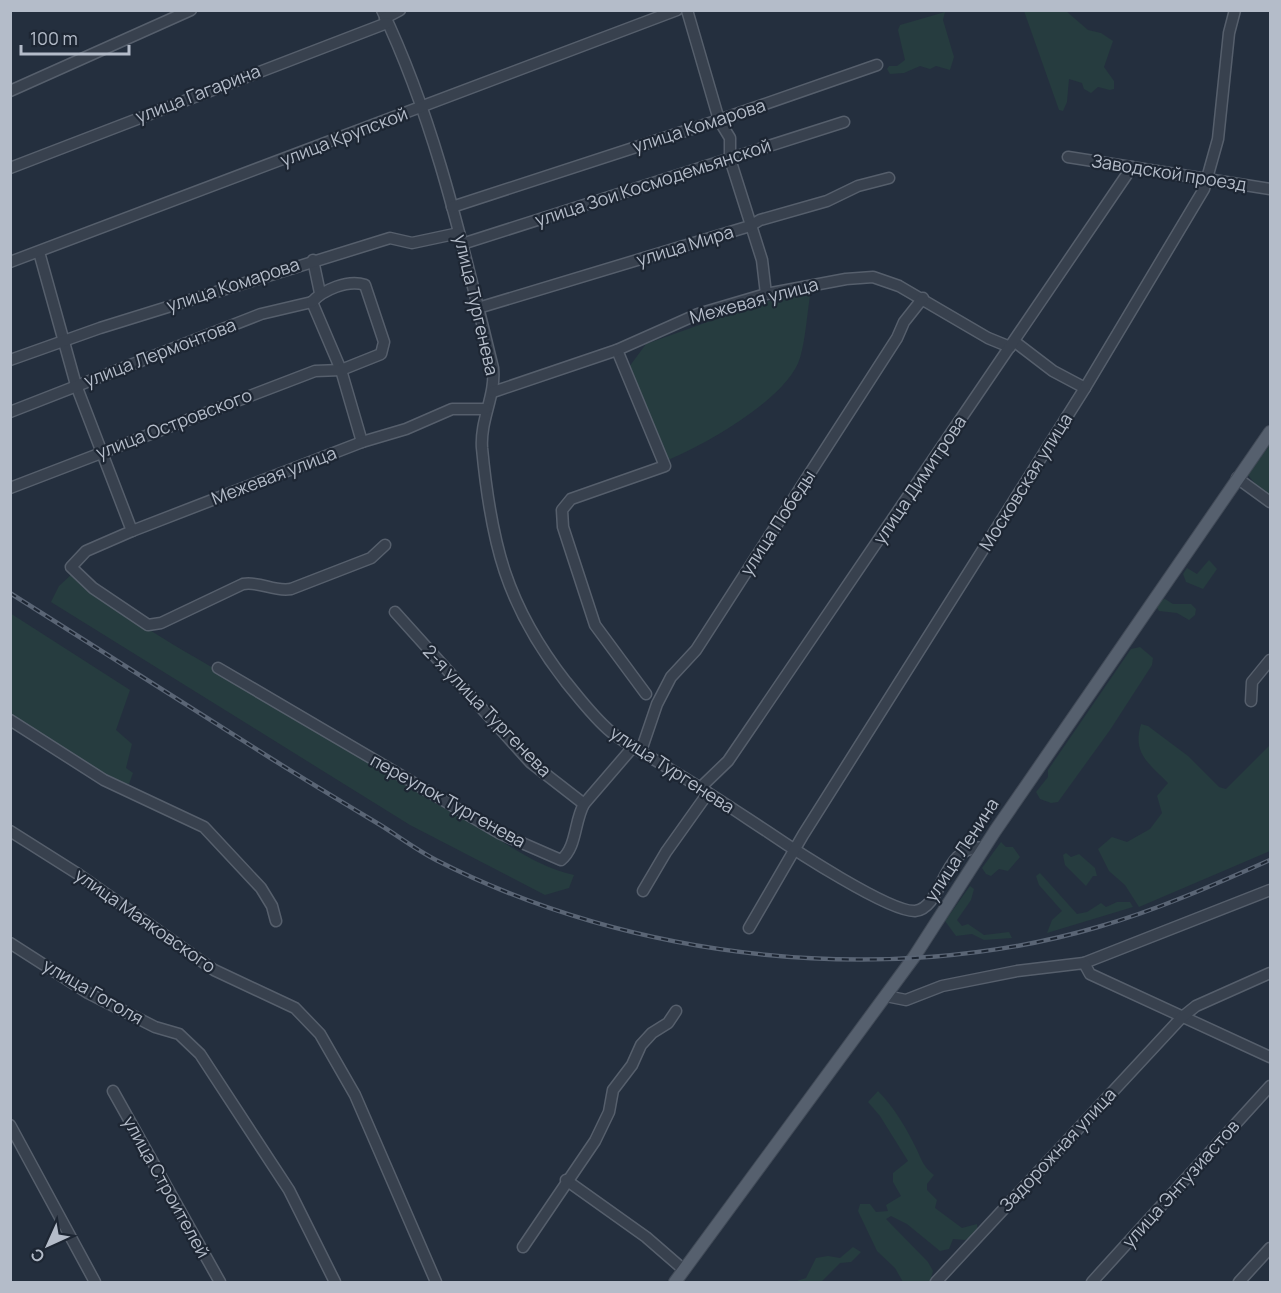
<svg xmlns="http://www.w3.org/2000/svg" width="1281" height="1293" font-family="Manrope,sans-serif">
	<style>
		.green { fill: #263c3f }
		.lines { fill: none; stroke-linecap: round; stroke-linejoin: round }
		.minor-casing { stroke: #565f6c; stroke-width: 13 }
		.major-casing { stroke: #414a57; stroke-width: 14 }
		.minor { stroke: #38414e; stroke-width: 10 }
		.major { stroke: #56606e; stroke-width: 12 }
		.rail-casing { stroke: #5a6575; stroke-width: 4.5 }
		.rail { stroke: #1d2633; stroke-width: 2; stroke-dasharray: 7; stroke-linecap: butt }
		.labels { text-anchor: middle; stroke-width: 4.5; stroke-linejoin: round; paint-order: stroke }
		.street-label { font-size: 18px; fill: #b4bcc9; stroke: #1d2633 }
	</style>
	<rect width="100%" height="100%" fill="#242f3e"/>
	<g class="green">
		<path d="M1024,11h42l22,19 13,3 12,8 -9,26 10,14v8l-4,1 -12,-3 -7,6 -7,-4 -2,-6 -13,-4 -2,23 -4,9 -4,-1z"/>
		<path d="M945,12l-2,8 11,37 -4,13 -14,-4 -6,3 -10,-3 -16,7 -14,1 -3,-5 2,-3h8l8,-6 -7,-30 2,-5z"/>
		<path d="M811,290c-4,22 -5,47 -11,68 -12,40 -95,87 -132,102l-39,-93 17,-23 112,-40z"/>
		<path d="M1269,446l1,1v49l-14,-11 -8,-10z"/>
		<path d="M1209,560l8,9 -14,20 -17,-7 -3,-8 4,-6 10,6z"/>
		<path d="M72,574c70,59 153,98 230,146 62,39 123,78 187,114 27,16 54,34 85,41l-5,13 -24,7 -135,-70 -359,-223 8,-16z"/>
		<path d="M1165,599l8,5h18l5,5 -1,6 -6,5 -12,-7 -18,-2 -3,-5 3,-6z"/>
		<path d="M10,613l120,77 -14,40 16,14 -6,24 7,5 -4,11 -21,-5 -97,-63z"/>
		<path d="M1140,647l13,11 -1,7 -42,65 -52,72 -7,1 -11,-4 -4,-7 12,-15v-7l83,-121z"/>
		<path d="M1141,724l7,2 40,30 31,31 7,2 44,-44v106l-131,56 -14,-22 -16,-14 -11,-22 14,-12 15,5 23,-13 12,-16 -5,-17 11,-13c-19,-20 -36,-29 -27,-59z"/>
		<path d="M1001,842l5,5h7l7,10 -12,14 -9,-2 -8,7 -5,-2 -4,-6z"/>
		<path d="M1066,853l5,4 8,-3 16,14 2,8h-4l-7,10 -21,-21 -2,-10z"/>
		<path d="M1040,873l37,41 10,-2 14,-9 5,4 11,-5h13l3,5 -86,26 5,-13 10,-9 -23,-26 -3,-9z"/>
		<path d="M970,886l4,3 -3,11 -14,20 5,6 6,-2 16,11 25,-3 3,6 -28,2 -12,-6 -16,2 -11,-15z"/>
		<path d="M878,1091c15,15 29,38 38,57 6,12 7,19 18,27l-7,9v6l10,10 -2,8 27,20 15,-4 1,9 -13,7 -12,-1 -4,10 -9,2 -33,-27 -16,-8 -5,3 42,43 5,9 -3,11h-27l-8,-14 -18,-17 -19,-40 2,-7h10l6,8 12,-1 -2,-6 15,-9 -8,-14v-9l15,-12 -28,-45 -12,-14z"/>
		<path d="M853,1247l8,5 -10,10 -11,1 -19,19h-27l12,-4 10,-20 12,-2 12,2z"/>
	</g>
	<g class="lines">
		<g class="minor-casing">
			<g id="minor">
				<path d="M382,10c54,113 81,237 111,358 3,28 -13,51 -11,80 9,95 24,157 84,234 14,17 28,36 45,50 19,15 42,26 62,39 32,19 63,40 95,61 25,17 121,80 147,79 29,-3 27,-69 69,-63"/>
				<path d="M687,10l32,110 11,18v21l32,101 4,34"/>
				<path d="M385,18l15,-8"/>
				<path d="M10,91l181,-81"/>
				<path d="M1068,157l202,32"/>
				<path d="M10,168l377,-145"/>
				<path d="M452,207l267,-87 158,-55"/>
				<path d="M462,244l382,-122"/>
				<path d="M39,252l37,133 56,146"/>
				<path d="M313,260l7,33"/>
				<path d="M10,262l667,-252"/>
				<path d="M312,302l29,68 21,72"/>
				<path d="M478,308l272,-82 10,-6 67,-19 31,-15 31,-8"/>
				<path d="M1015,342l38,29 32,17"/>
				<path d="M617,350l48,116 -94,33 -9,11 1,17 32,98 51,69"/>
				<path d="M10,360l90,-32 290,-90 22,5 47,-10"/>
				<path d="M493,392l124,-42 81,-36 68,-20 80,-15 27,-2 26,9 89,52 22,9"/>
				<path d="M10,412l251,-98 51,-12"/>
				<path d="M1237,478l33,24"/>
				<path d="M10,488l305,-117 26,-1 40,-16 3,-12 -19,-57c-17,-6 -42,5 -53,17"/>
				<path d="M385,545l-14,13 -80,31c-18,3 -30,-8 -48,-5l-82,39 -13,2 -55,-37 -22,-21 15,-16 46,-20 230,-89 44,-13 46,-20h34"/>
				<path d="M395,612l135,150 54,42"/>
				<path d="M218,668l281,165 62,27c16,-13 13,-38 23,-56l49,-57"/>
				<path d="M1251,701l1,-19 18,-22"/>
				<path d="M10,720l94,60 100,47 57,61 11,18 4,15"/>
				<path d="M641,751l16,-47 14,-27 25,-27 201,-312 7,-16 19,-24"/>
				<path d="M700,788l28,-27 404,-594"/>
				<path d="M10,831l68,43 136,96 81,38 25,26 35,61 81,187"/>
				<path d="M643,891l23,-39 42,-59"/>
				<path d="M749,928l54,-93 282,-447 119,-199 14,-50 11,-106 6,-23"/>
				<path d="M10,943l78,50 67,34 24,7 21,20 89,136 46,92"/>
				<path d="M1084,963l186,-73"/>
				<path d="M886,996l20,4 36,-14 75,-15 67,-8 6,11 180,83"/>
				<path d="M113,1091l107,191"/>
				<path d="M10,1125l85,157"/>
				<path d="M566,1180l80,57 38,33"/>
				<path d="M523,1247l72,-106 14,-29 4,-22 19,-25 9,-20 11,-12 16,-10 8,-12"/>
				<path d="M936,1282l245,-264 15,-12 74,-33"/>
				<path d="M1092,1282l178,-196"/>
				<path d="M1239,1282l31,-34"/>
			</g>
		</g>
		<g class="major-casing">
			<path id="major" d="M675,1282l239,-325 81,-126 275,-399"/>
		</g>
		<use href="#minor" class="minor"/>
		<use href="#major" class="major"/>
		<g class="rail-casing">
			<path id="rail" d="M10,593c88,56 175,111 262,166 35,22 70,43 105,64 20,12 38,26 59,37 195,100 450,129 662,67 59,-17 116,-42 172,-67"/>
		</g>
		<use href="#rail" class="rail"/>
	</g>
	<g class="labels">
		<g class="street-label">
			<text transform="translate(198 94) rotate(-21)" y="6">улица Гагарина</text>
			<text transform="translate(699 126) rotate(-18)" y="6">улица Комарова</text>
			<text transform="translate(344 137) rotate(-21)" y="6">улица Крупской</text>
			<text transform="translate(1169 173) rotate(9)" y="6">Заводской проезд</text>
			<text transform="translate(653 183) rotate(-18)" y="6">улица Зои Космодемьянской</text>
			<text transform="translate(685 246) rotate(-17)" y="6">улица Мира</text>
			<text transform="translate(233 285) rotate(-18)" y="6">улица Комарова</text>
			<text transform="translate(754 301) rotate(-15)" y="6">Межевая улица</text>
			<text transform="translate(476 305) rotate(77)" y="6">улица Тургенева</text>
			<text transform="translate(160 353) rotate(-21)" y="6">улица Лермонтова</text>
			<text transform="translate(174 424) rotate(-21)" y="6">улица Островского</text>
			<text transform="translate(274 476) rotate(-21)" y="6">Межевая улица</text>
			<text transform="translate(920 480) rotate(-56)" y="6">улица Димитрова</text>
			<text transform="translate(1026 482) rotate(-58)" y="6">Московская улица</text>
			<text transform="translate(778 523) rotate(-57)" y="6">улица Победы</text>
			<text transform="translate(487 711) rotate(46)" y="6">2-я улица Тургенева</text>
			<text transform="translate(672 770) rotate(33)" y="6">улица Тургенева</text>
			<text transform="translate(448 801) rotate(29)" y="6">переулок Тургенева</text>
			<text transform="translate(962 850) rotate(-57)" y="6">улица Ленина</text>
			<text transform="translate(145 921) rotate(35)" y="6">улица Маяковского</text>
			<text transform="translate(93 992) rotate(30)" y="6">улица Гоголя</text>
			<text transform="translate(1058 1150) rotate(-47)" y="6">Задорожная улица</text>
			<text transform="translate(1181 1184) rotate(-48)" y="6">улица Энтузиастов</text>
			<text transform="translate(166 1187) rotate(61)" y="6">улица Строителей</text>
		</g>
	</g>
	<rect width="1281" height="1293" fill="none" stroke="#b4bcc9" stroke-width="24"/>
	<g transform="translate(48 1245) rotate(225)" stroke="#1d2633" stroke-width="4.5" paint-order="stroke">
	<path d="M0-4.5L10 22L0 15L-10 22Z" fill="#b4bcc9"/>
	<text y="-9" font-size="16" font-weight="bold" text-anchor="middle" fill="#b4bcc9">С</text>
	</g>
	<path d="M21 45v9h108v-9" fill="none" stroke="#b4bcc9" stroke-width="3"/>
	<text x="30" y="45" font-size="18" fill="#b4bcc9" stroke="#1d2633" stroke-width="4.5" paint-order="stroke">100 m</text>
</svg>
